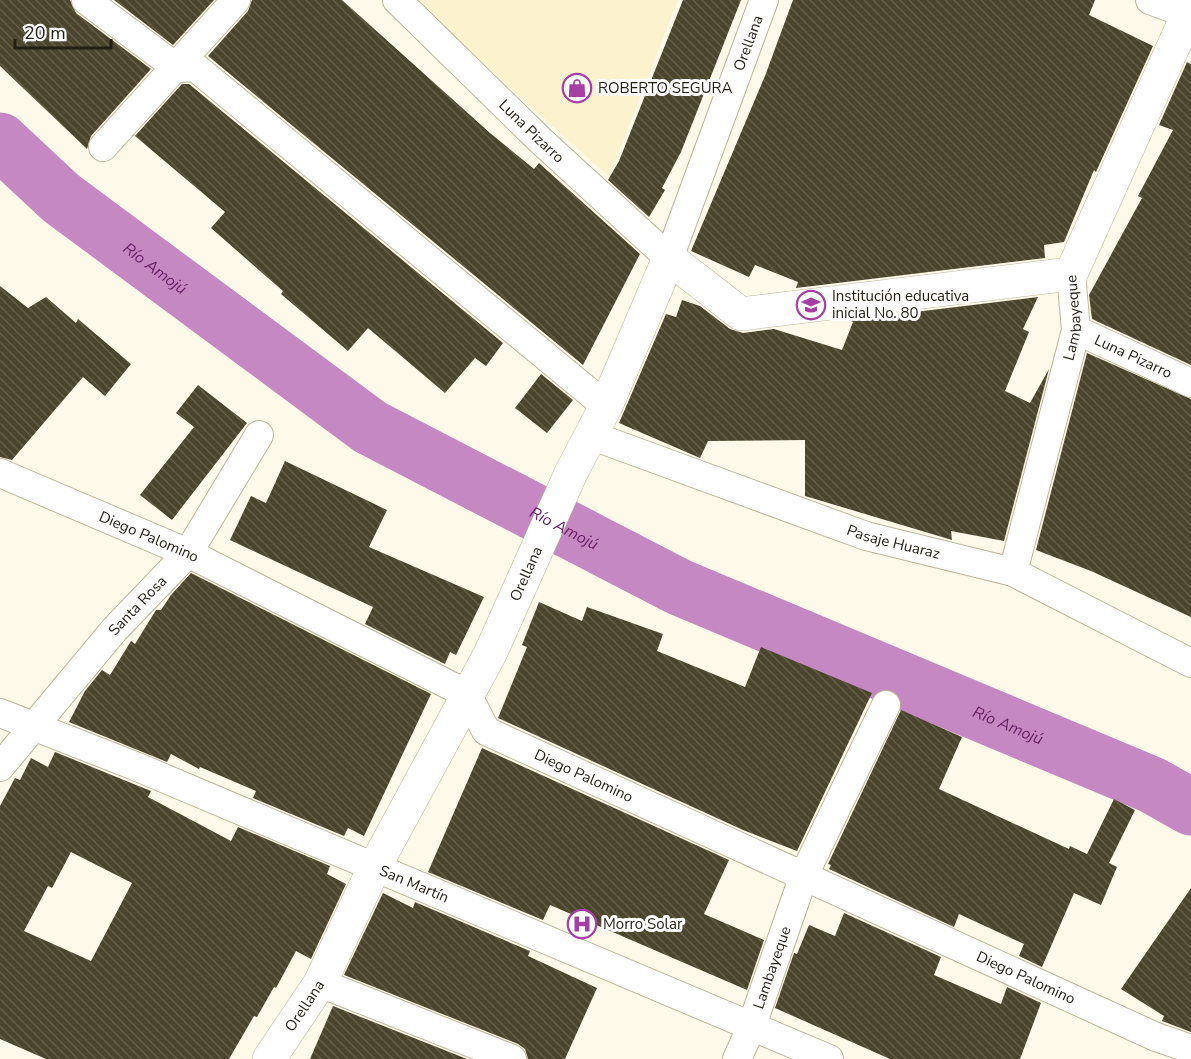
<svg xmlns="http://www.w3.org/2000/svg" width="1191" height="1059" font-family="'Nunito Sans',sans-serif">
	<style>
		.built { fill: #fdf2ce }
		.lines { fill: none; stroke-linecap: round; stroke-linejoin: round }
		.river { stroke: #c688c2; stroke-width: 57 }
		.building { fill: url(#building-back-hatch); fill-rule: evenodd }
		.street-casing { stroke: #beb59a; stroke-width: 30 }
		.secondary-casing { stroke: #beb59a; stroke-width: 34 }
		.street { stroke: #fff; stroke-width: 28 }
		.secondary { stroke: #fff; stroke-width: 33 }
		.labels { text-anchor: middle; stroke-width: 6; stroke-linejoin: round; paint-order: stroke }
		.street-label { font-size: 15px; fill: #221e14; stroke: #fff }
		.poi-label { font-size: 15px; fill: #221e14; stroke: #fff; text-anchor: start }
		.water-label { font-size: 16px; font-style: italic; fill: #661d65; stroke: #fff }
	</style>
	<defs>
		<pattern id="building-back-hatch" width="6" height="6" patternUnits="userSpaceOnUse" patternTransform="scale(1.5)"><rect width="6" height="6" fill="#4c452d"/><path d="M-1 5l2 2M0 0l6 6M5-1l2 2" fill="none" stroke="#635d49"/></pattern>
	</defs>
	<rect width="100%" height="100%" fill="#fff9e9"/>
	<path class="built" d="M413,0h265l-69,177z"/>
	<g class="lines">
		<path class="river" id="s1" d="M0,141l61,57 309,229 309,160 473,198 39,22"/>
	</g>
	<g class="building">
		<path d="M0,0h70l6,13 75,56 -60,67 -4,13 -87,-83z"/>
		<path d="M114,0h100l-41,45z"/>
		<path d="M252,0h90l148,133 44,36 5,-6 101,91 -57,111 -375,-309 40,-45z"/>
		<path d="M683,0h58l-60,152 -19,36 3,2 -16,27 -41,-37 11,-19z"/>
		<path d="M793,0h302l-6,15 64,31 -57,126 -2,-2 -30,72 -20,3 1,13 -249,30 2,-6 -43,-17 -6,12 -58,-26 74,-175z"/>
		<path d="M1187,62l4,2v301l-99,-46 -3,-24 53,-97 -4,-2 35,-66 -14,-5z"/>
		<path d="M182,84h7l314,259 -17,23 -11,-8 -30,35 -77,-65 -20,23 -67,-57 2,-3 -72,-63 14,-16 -90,-76z"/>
		<path d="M0,286l28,22 18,-11 30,26 2,-4 53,45 -26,32 -22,-19 -71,83 -12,-3z"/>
		<path d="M1038,297l-15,32 6,3 -24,59 25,12 19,-34 -45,172 -53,-10 1,9 -147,-44v-56l-97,1 -8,17 -81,-35 47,-109 10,3 6,-17 18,6 30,23 13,4 31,-4 68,21 11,-28 -4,-2z"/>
		<path d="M1087,353l104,46v218l-100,-46 -55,-21z"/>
		<path d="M541,374l32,26 -26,33 -32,-25z"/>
		<path d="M198,385l49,38 -75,97 -32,-25 54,-68 -18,-14z"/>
		<path d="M285,461l102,49 -18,37 115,50 -28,58 -6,-3 -5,12 -80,-40 8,-17 -143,-67 21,-44 15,7z"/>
		<path d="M191,573l240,121 -67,142 -16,-8 -4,8 -91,-38 3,-7 -56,-24 -1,2 -28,-15 -4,8 -98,-40 16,-31 17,-21 8,5 21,-34 4,3 21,-34h5l10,-15z"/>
		<path d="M539,602l43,19 5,-14 76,27 -6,17 88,36 16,-40 111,46 -75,158 -54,-21 -245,-112 29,-71 -5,-2z"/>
		<path d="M901,710l61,27 -23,52 130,60 1,-3 17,8 27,-55 21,11 -26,53 8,4 -16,38 -27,-12 -32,74 -23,-11 5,-12 -65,-30 -5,13 -125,-58 2,-4 -3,-1z"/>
		<path d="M482,748l247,112 -25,54 60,26 -17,50 -197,-85 -7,15 -115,-48z"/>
		<path d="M55,752l96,39 -3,6 83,44 7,-14 92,39 -3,8 19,10 -35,75 -15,-8 -20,37 -2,-1 -17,30 -3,-1 -25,43h-183l-46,-20v-233l15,-28 5,2 11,-22 17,9zM71,852l61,31 -41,78 -67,-30 24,-45 4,2z"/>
		<path d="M1191,888v144l-29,-11 2,-5 -43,-27z"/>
		<path d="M383,893l30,15 2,-6 115,49 -2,5 69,32 -32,71h-37l-3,-10 -7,-5 -174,-69z"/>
		<path d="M844,913l97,44 -7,18 67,29 6,-17 34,16 -21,56h-130l-115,-51 19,-55 3,1 12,-29 26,11z"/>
		<path d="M333,1006l134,53h-157z"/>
	</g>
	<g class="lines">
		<g class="street-casing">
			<g id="street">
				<path d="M86,0l91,68 18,-1 411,339"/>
				<path id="s2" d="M397,0l143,140 129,118 95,-258"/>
				<path d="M1150,0l38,14 3,-7"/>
				<path d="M103,147l133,-147"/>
				<path id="s3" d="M1076,330l115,53"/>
				<path id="s4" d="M590,435l276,101 147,36 178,91"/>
				<path id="s5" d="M0,473l188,80 279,141 19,37 670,306 35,12"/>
				<path id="s6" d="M1013,572l63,-242 -5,-56"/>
				<path id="s7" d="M0,713l135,53 694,293"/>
				<path id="s8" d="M0,767l115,-138 73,-76 71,-118"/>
				<path d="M320,983l192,76"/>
				<path id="s9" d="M737,1059l14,-31 53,-153 82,-170"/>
			</g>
		</g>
		<g class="secondary-casing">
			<g id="secondary">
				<path id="s10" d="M269,1059l51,-76 54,-115 116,-214 81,-181 35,-67 63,-148 72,56 330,-40 117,-260 3,1"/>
			</g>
		</g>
		<use href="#street" class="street"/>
		<use href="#secondary" class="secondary"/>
	</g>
	<defs>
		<g id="shop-ring" transform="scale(1.5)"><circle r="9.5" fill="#fff" stroke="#a63fa3" stroke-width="1.5"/><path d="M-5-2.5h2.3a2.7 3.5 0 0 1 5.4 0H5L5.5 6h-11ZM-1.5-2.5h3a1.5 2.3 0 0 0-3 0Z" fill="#a63fa3"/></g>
		<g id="school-ring" transform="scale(1.5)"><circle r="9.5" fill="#fff" stroke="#a63fa3" stroke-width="1.5"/><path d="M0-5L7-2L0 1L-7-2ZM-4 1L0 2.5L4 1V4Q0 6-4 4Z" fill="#a63fa3"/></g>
		<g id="hospital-ring" transform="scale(1.5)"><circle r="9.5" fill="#fff" stroke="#a63fa3" stroke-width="1.5"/><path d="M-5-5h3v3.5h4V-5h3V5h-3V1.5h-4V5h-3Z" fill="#a63fa3"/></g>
	</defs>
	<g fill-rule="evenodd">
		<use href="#shop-ring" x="577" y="88"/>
		<use href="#school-ring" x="811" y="305"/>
		<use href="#hospital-ring" x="582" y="924"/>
	</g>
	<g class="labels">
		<g class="street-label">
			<text dy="5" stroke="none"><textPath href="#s2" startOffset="604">Orellana</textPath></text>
			<text dy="5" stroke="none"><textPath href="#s2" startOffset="188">Luna Pizarro</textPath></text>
			<text dy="5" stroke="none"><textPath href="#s6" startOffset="262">Lambayeque</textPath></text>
			<text dy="5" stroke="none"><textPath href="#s3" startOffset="63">Luna Pizarro</textPath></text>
			<text dy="5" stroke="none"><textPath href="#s5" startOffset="162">Diego Palomino</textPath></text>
			<text dy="5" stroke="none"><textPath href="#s4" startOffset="322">Pasaje Huaraz</textPath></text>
			<text dy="5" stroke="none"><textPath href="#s10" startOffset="550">Orellana</textPath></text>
			<text dy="5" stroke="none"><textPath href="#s8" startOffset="212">Santa Rosa</textPath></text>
			<text dy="5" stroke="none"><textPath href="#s5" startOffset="666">Diego Palomino</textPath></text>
			<text dy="5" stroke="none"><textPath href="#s7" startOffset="448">San Martín</textPath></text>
			<text dy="5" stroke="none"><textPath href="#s9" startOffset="98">Lambayeque</textPath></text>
			<text dy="5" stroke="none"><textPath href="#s5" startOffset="1152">Diego Palomino</textPath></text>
			<text dy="5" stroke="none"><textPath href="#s10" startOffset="64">Orellana</textPath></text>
		</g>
		<g class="poi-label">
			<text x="598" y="93">ROBERTO SEGURA</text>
			<text x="832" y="301">Institución educativa<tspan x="832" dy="17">inicial No. 80</tspan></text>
			<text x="603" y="929">Morro Solar</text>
		</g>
		<g class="water-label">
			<text dy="6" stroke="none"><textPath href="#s1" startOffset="201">Río Amojú</textPath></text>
			<text dy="6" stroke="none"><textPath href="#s1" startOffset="687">Río Amojú</textPath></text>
			<text dy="6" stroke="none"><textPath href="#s1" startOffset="1173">Río Amojú</textPath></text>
		</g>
	</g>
	<path d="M15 39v9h96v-9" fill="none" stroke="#221e14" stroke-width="3"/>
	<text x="24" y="39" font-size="18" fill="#221e14" stroke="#ffffff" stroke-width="4.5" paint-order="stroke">20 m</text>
</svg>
